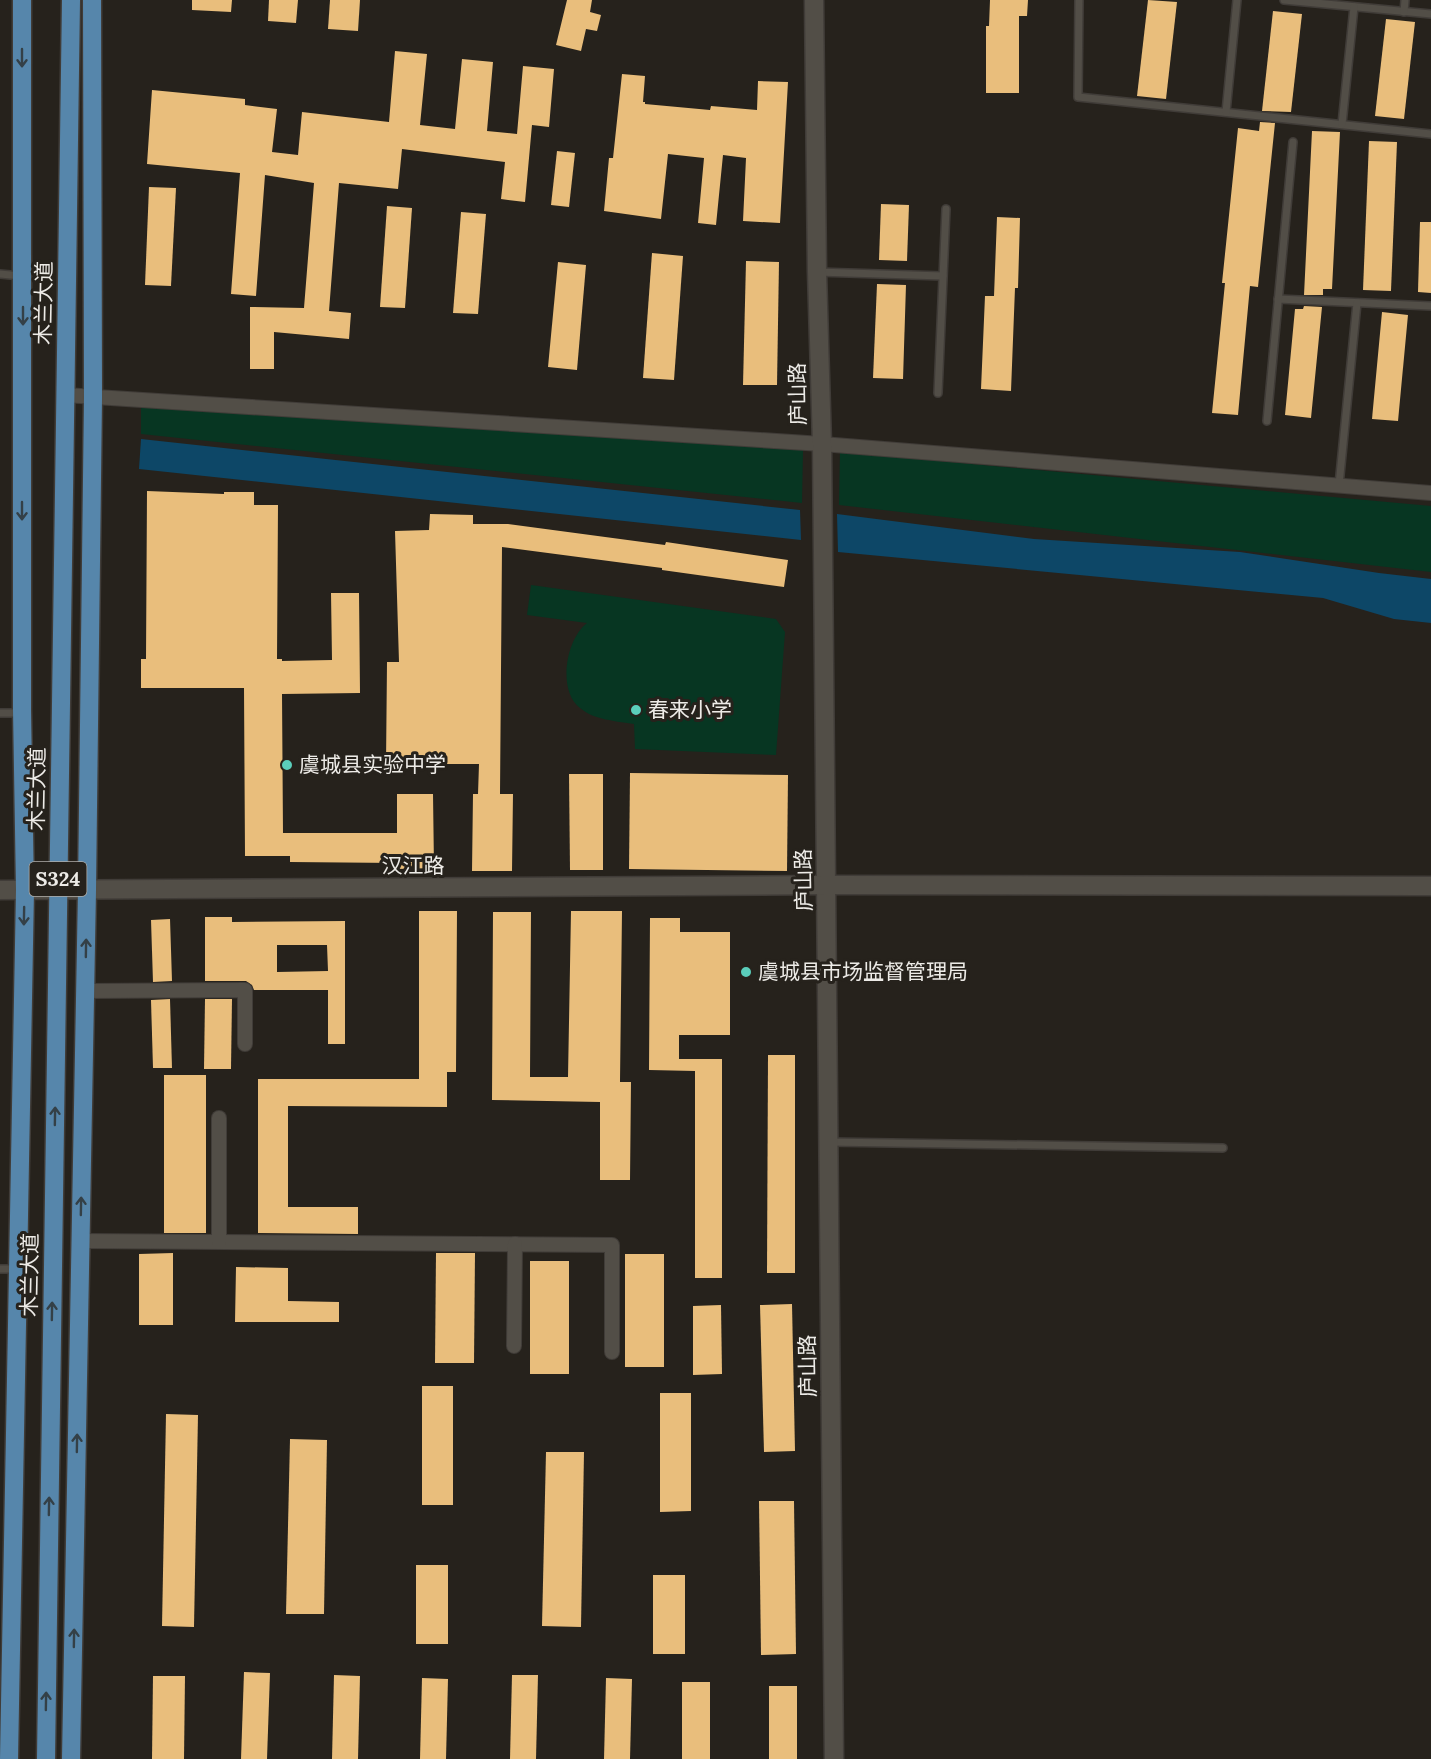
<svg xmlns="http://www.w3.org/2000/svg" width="1431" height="1759" font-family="Lora,'Noto Sans SC',serif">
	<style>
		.green { fill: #073622 }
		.water { fill: #0d4767 }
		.building { fill: #e9be7c; fill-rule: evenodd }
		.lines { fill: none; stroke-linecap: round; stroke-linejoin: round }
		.lane-casing { stroke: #403c38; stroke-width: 10 }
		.street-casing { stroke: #403c38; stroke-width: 16 }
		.secondary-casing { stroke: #403c38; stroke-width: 21 }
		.primary-casing { stroke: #403c38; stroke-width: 21 }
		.lane { stroke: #524e47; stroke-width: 7 }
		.street { stroke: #524e47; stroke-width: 14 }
		.secondary { stroke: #524e47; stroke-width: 18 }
		.primary { stroke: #5686ab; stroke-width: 18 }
		.oneway { stroke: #344047 }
		.poi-dot { fill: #5bcebb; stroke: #26221c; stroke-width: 2 }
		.labels { text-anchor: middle; stroke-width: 6; stroke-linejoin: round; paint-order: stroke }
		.shield { fill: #26221c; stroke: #b1afaa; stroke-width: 1.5 }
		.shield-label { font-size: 20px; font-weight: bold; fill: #edebe7 }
		.street-label { font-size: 21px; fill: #edebe7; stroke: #26221c }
		.poi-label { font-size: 21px; fill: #edebe7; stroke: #26221c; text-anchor: start }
	</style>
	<rect width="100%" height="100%" fill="#26221c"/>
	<g class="green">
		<path d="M141,404l662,46 -1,53 -661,-69z"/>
		<path d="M840,452l591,54v66l-592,-67z"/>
		<path d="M531,585l245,34 9,13 -9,123 -141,-6 -1,-25c-18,-3 -40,-4 -54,-16 -23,-18 -14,-69 7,-85l-60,-8z"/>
	</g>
	<g class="water">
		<path d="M141,439l659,71 1,30 -662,-71z"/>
		<path d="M837,514l197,25 206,13 139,21 52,6v44l-37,-4 -71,-21 -485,-46z"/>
	</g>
	<g class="building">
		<path d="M192,0h40l-1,12 -39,-2z"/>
		<path d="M269,0h29l-2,23 -28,-2z"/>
		<path d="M330,0h30l-2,31 -30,-2z"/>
		<path d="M567,0h25l-2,12 11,3 -4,16 -11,-2 -5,22 -25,-6z"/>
		<path d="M990,0h38l-1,16h-8v77h-33v-67h3z"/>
		<path d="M1148,0l29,2 -11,97 -29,-3z"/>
		<path d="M1273,11l29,3 -11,98 -29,-1z"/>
		<path d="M1386,19l29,3 -11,97 -29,-3z"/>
		<path d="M395,51l32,3 -7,71 35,4 7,-70 31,3 -6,69 30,3 6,-68 31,3 -5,58 -17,-2 -7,77 -24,-3 4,-37 -103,-13 -4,40 -59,-6 -10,128 22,2 -2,26 -75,-7v37h-24v-62l54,1 10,-125 -49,-8 -9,121 -25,-2 9,-121 -93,-9 5,-74 93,9v6l32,4 -5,43 26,3 4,-43 87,10z"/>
		<path d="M622,74l23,2 -2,26h2v2l65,6 1,-4 46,4 1,-29 30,1 -8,141 -37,-2 3,-63 -23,-3 -7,70 -18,-2 6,-65 -36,-4 -7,65 -57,-8 5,-53h4z"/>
		<path d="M1260,122l15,1 -17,164 -8,-1 -12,129 -26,-2 13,-130h-3l16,-155 21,3z"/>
		<path d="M1312,131l28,1 -8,157h-9v6h-19z"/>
		<path d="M1369,141l28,1 -6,149 -28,-1z"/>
		<path d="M557,151l18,2 -6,54 -18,-2z"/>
		<path d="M149,187l27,1 -5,98 -26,-1z"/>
		<path d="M881,204l28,1 -2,56 -28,-1z"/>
		<path d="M387,206l25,2 -7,100 -25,-1z"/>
		<path d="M461,212l25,2 -8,100 -25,-1z"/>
		<path d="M997,217l23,1 -2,70h-3l-4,103 -30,-2 4,-93h9z"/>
		<path d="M1420,222h11v71l-13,-1z"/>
		<path d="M652,253l31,3 -9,124 -31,-2z"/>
		<path d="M746,261l33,1 -2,123h-34z"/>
		<path d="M558,262l28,3 -9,105 -29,-3z"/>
		<path d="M877,284l29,1 -3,94 -30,-1z"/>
		<path d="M1304,306l18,1 -11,111 -26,-3 10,-106h8z"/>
		<path d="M1382,312l26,3 -10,106 -26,-2z"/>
		<path d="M147,491l77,3v-2h30v13h24l-1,154h5v2l50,-1 -1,-67h28l1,100 -78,1 1,139h114v-39h36l1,74 -37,1v-6l-107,-1v-6h-45l-1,-168h-103v-29h5z"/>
		<path d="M430,514l43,1v9h35l157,21 1,-3 122,18 -4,27 -122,-17v-2l-160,-21 -2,247h13l-1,77h-40l1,-77h5l1,-30h-93l1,-102h12l-4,-131 34,-1z"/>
		<path d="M630,773l158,2 -1,96 -158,-2z"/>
		<path d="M569,774h34v96h-33z"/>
		<path d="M419,911h38l-1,161h-9v35l-159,-1v101h70v27l-100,-1v-154h161z"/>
		<path d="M571,911h51l-2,171h11l-1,98h-30v-78l-108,-2 1,-188h38l-1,165h38z"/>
		<path d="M205,917h27v5l113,-1v123h-17v-54h-74l-2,-5 -6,-4h-41zM277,945h50l1,26 -51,1z"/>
		<path d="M650,918h30v14h50v103h-51v24h43v219h-27v-207l-46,-1z"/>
		<path d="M170,919l2,62 -19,1 -2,-62z"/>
		<path d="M170,999l2,69h-19l-2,-68z"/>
		<path d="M205,999h27l-1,70h-27z"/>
		<path d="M768,1055h27v218h-28z"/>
		<rect x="164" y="1075" width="42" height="158"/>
		<path d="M173,1253v72h-34v-71z"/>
		<path d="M436,1253h39l-1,110h-39z"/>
		<rect x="625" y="1254" width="39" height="113"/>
		<rect x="530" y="1261" width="39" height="113"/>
		<path d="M236,1267l52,1v33l51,1v20h-104z"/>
		<path d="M792,1304l3,147 -31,1 -4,-147z"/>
		<path d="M721,1305l1,69 -29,1v-69z"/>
		<rect x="422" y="1386" width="31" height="119"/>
		<path d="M660,1393h31v118l-31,1z"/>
		<path d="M166,1414l32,1 -4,212 -32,-1z"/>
		<path d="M290,1439l37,1 -3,174h-38z"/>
		<path d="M546,1452h38l-3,175 -39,-1z"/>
		<path d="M759,1501h35l2,153 -35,1z"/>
		<rect x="416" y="1565" width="32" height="79"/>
		<rect x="653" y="1575" width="32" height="79"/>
		<path d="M244,1672l26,1 -3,86h-26z"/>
		<path d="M334,1675l26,1 -2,83h-26z"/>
		<path d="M512,1675h26l-2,84h-26z"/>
		<path d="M153,1676h32l-1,83h-32z"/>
		<path d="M422,1678l26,1 -2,80h-26z"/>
		<path d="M606,1678l26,1 -2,80h-26z"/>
		<rect x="682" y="1682" width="28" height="77"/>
		<rect x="769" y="1686" width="28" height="73"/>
	</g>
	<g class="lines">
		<g class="lane-casing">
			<g id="lane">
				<path d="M1079,0l-1,97 353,37"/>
				<path d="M1284,0l147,14"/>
				<path d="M1404,12l1,-12"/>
				<path d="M1226,112l11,-112"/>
				<path d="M1342,124l12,-117"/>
				<path d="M817,272l126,4"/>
				<path d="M0,274l21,2"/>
				<path d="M1278,299l153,7"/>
				<path d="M938,393l8,-184"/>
				<path d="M1267,421l26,-279"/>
				<path d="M1339,485l18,-182"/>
				<path d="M0,713h22"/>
				<path d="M829,1142l394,6"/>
				<path d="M0,1269h18"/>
			</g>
		</g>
		<g class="street-casing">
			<g id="street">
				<path d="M65,395l757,49 609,49"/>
				<path d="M85,991l160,-1v54"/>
				<path d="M80,1241l532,4v107"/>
				<path d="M219,1242v-124"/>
				<path d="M514,1346l1,-102"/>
			</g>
		</g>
		<g class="secondary-casing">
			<g id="secondary">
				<path d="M814,0l3,272 5,172 12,1315"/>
				<path d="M0,890l827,-5 604,1"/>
			</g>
		</g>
		<g class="primary-casing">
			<g id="primary">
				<path d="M9,1759l16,-869 -3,-181v-709"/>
				<path d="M46,1759l25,-1759"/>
				<path d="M71,1759l16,-869 6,-493 -1,-397"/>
			</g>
		</g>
		<use href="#lane" class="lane"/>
		<use href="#street" class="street"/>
		<use href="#secondary" class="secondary"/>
		<use href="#primary" class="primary"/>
	</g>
	<defs><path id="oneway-shaft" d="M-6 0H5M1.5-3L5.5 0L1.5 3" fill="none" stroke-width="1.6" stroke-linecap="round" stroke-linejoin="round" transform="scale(1.5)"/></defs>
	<g class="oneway">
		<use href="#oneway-shaft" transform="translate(22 58) rotate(90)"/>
		<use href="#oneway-shaft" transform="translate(23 316) rotate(90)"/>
		<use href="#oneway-shaft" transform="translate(22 511) rotate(90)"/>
		<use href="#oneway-shaft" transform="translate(24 916) rotate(91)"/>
		<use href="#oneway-shaft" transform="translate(86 948) rotate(-89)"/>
		<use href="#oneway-shaft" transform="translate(55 1116) rotate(-89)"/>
		<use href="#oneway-shaft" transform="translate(81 1206) rotate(-89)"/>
		<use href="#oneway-shaft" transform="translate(52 1311) rotate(-89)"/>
		<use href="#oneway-shaft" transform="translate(77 1443) rotate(-89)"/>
		<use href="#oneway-shaft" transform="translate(49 1506) rotate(-89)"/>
		<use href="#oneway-shaft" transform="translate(74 1638) rotate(-89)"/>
		<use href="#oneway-shaft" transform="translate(46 1701) rotate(-89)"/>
	</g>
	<g class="poi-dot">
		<circle cx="636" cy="710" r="6"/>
		<circle cx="287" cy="765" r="6"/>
		<circle cx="746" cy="972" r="6"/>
	</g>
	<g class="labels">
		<rect class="shield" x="29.5" y="862" width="57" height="34" rx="4.5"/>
		<g class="shield-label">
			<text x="58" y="886">S324</text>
		</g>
		<g class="street-label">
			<text transform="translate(44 303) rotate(-89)" y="7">木兰大道</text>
			<text transform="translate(798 394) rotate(-91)" y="7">庐山路</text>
			<text transform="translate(37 789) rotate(-89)" y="7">木兰大道</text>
			<text x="413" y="873">汉江路</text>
			<text transform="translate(804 880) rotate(-91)" y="7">庐山路</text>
			<text transform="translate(30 1275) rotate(-89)" y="7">木兰大道</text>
			<text transform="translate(808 1366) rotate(-91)" y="7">庐山路</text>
		</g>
		<g class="poi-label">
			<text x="648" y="717">春来小学</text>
			<text x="299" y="772">虞城县实验中学</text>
			<text x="758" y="979">虞城县市场监督管理局</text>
		</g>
	</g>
</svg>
